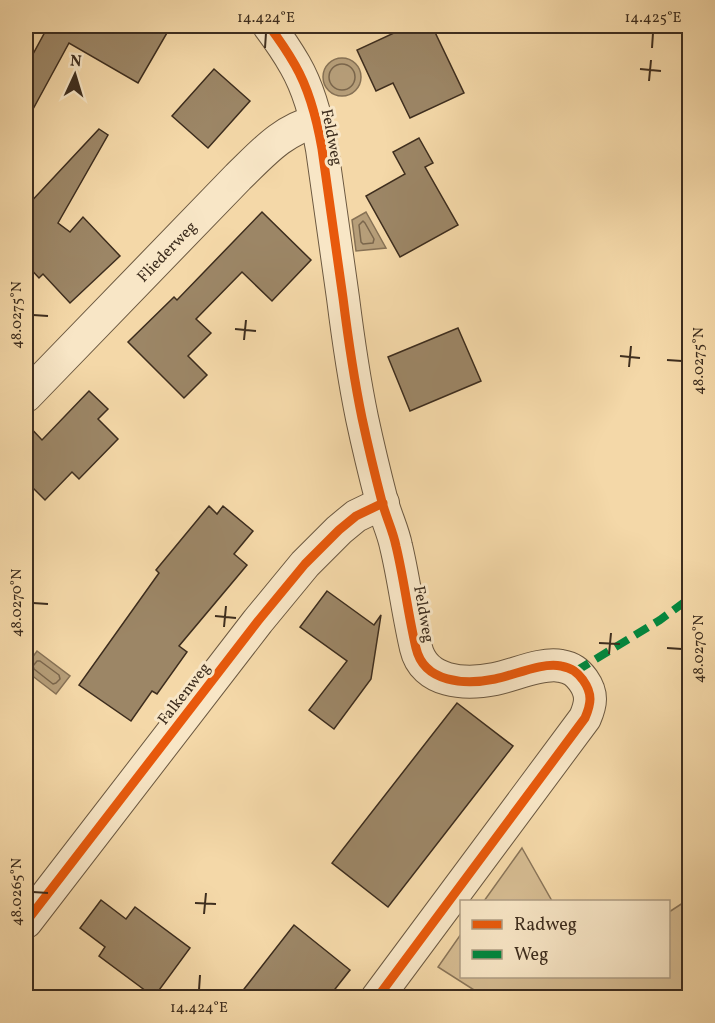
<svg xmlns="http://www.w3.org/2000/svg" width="715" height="1023" font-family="Vollkorn,serif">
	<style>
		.green { fill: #d5bb91; stroke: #897458; stroke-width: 1.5 }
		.water { fill: #b69e79; stroke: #867155; stroke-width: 1.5 }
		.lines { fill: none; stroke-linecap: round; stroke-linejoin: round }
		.shore { stroke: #7a664c; stroke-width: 1.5 }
		.building { fill: #9c8666; stroke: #3d2d1e; stroke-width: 1.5 }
		.street-casing { stroke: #6b5840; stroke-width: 34 }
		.street { stroke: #f8e6c6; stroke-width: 32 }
		.quiet { stroke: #00873e; stroke-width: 8; stroke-dasharray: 15 8; stroke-linecap: butt }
		.cycleway-casing { stroke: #f8e6c6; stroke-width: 13 }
		.cycleway { stroke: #e8590c; stroke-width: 9 }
		.ticks { fill: none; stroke: #3d2d1e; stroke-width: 2 }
		.labels { text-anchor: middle; stroke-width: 6; stroke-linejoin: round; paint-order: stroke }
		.street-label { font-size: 16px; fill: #3d2d1e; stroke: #f8e6c6 }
		.neatline { fill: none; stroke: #3d2d1e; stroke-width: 2 }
		.ticks-label { font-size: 15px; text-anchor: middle; fill: #3d2d1e }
	</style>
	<rect width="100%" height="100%" fill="#f4d8a8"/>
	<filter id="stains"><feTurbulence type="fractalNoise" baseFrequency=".00333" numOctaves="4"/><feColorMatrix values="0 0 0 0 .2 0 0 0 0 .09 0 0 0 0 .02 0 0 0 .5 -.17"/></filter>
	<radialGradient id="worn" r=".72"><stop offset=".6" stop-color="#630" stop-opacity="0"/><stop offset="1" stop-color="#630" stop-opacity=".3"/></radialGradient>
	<g class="green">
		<path d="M522,848l30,53h-68z"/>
		<path d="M689,899v98h-204l-47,-30 23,-33 1,42h206l1,-64z"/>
	</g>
	<g class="water">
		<circle cx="342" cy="77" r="19"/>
		<path d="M366,212l20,36 -30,3 -4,-31z"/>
		<path d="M37,651l33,25 -14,18 -30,-23v-5z"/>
	</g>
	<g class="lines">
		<g class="shore">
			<circle cx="342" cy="77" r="13"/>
			<path d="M363,221l2,2 9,16 -1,4 -10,1 -2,-2 -2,-17z"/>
			<path d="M37,661h3l19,14 1,4 -4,4 -3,1 -19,-15 -1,-3z"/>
		</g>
	</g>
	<g class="building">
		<path d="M38,26h133l-33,57 -69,-40 -43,79v-55l20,-37z"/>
		<path d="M409,26h23l32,67 -54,25 -17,-35 -17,8 -19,-41z"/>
		<path d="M214,69l36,32 -42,47 -36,-32z"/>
		<path d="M99,129l9,6 -50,88 12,9 13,-15 37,39 -50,47 -27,-29 -4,4 -13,-14v-57z"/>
		<path d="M419,138l14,25 -8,4 33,58 -58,32 -34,-61 39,-22 -12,-22z"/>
		<path d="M262,212l49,48 -39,41 -30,-29 -46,47 15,14 -23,23 19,19 -23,23 -56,-56 46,-45 3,3z"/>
		<path d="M458,328l23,53 -71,30 -22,-54z"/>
		<path d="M89,391l19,18 -10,10 20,20 -39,40 -7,-7 -27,28 -19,-19v-58l16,17z"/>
		<path d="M209,506l8,8 6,-8 30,25 -19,23 13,11 -68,81 8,6 -30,42 -5,-3 -21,30 -52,-36 80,-112 -3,-3z"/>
		<path d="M327,591l47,34 7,-10 -10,64 -37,50 -25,-19 38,-49 -47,-34z"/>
		<path d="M457,703l56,43 -125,161 -56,-44z"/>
		<path d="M101,900l25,19 9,-12 55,41 -36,49 -55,-41 6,-9 -25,-19z"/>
		<path d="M294,925l56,45 -22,28h-91z"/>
	</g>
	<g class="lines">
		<g class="street-casing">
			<g id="street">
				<path d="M269,26c9,12 18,25 26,39 15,26 22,55 27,84 7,50 14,99 21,149 5,40 11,81 19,120 6,28 13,57 20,84 4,15 11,29 14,44 8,33 12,68 20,102 8,35 49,37 79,31 20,-4 47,-17 66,-13 11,2 16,6 22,14 10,14 8,24 2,38l-208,280"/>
				<path d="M26,396l212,-219c26,-25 43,-46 79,-56"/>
				<path d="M26,922l232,-301 47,-57 34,-34 17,-14 27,-13"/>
			</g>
		</g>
		<use href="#street" class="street"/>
		<path class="quiet" d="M576,671l84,-51 30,-22"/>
		<g class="cycleway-casing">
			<g id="cycleway">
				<path d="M269,26c9,12 18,25 26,39 15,26 22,55 27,84 7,50 14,99 21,149 5,40 11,81 19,120 6,28 13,57 20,84 4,15 11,29 14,44 8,33 12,68 20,102 8,35 49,37 79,31 20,-4 47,-17 66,-13 11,2 16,6 22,14 10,14 8,24 2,38l-208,280"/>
				<path d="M26,922l232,-301 47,-57 34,-34 17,-14 27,-13"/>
			</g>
		</g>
		<use href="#cycleway" class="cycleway"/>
	</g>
	<path class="ticks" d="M265,48l1,-15M652,48l1,-15M640,69l21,2M649,81l2,-21M33,315l15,1M235,329l21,2M244,340l2,-20M620,356l20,2M667,360l15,1M629,367l2,-21M33,603l15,1M215,616l21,2M224,627l2,-21M599,643l21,1M667,648l15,1M609,654l2,-21M33,892l15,1M195,903l21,1M204,914l2,-21M199,990l1,-15"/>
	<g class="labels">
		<g class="street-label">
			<text transform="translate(333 137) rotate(79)" y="6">Feldweg</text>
			<text transform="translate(166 251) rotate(-46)" y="6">Fliederweg</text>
			<text transform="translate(425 614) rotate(80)" y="6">Feldweg</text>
			<text transform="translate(183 693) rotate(-52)" y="6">Falkenweg</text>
		</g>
	</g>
	<rect width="715" height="1023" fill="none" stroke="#f4d8a8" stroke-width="66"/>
	<rect x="460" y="900" width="210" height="78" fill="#f8e6c6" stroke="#ad9c83" stroke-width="1.5"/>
	<rect x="472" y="920" width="30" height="9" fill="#e8590c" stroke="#ad9c83" stroke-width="1.5"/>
	<text x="514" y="930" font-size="18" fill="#3d2d1e">Radweg</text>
	<rect x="472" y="950" width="30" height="9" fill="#00873e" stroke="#ad9c83" stroke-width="1.5"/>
	<text x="514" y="960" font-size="18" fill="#3d2d1e">Weg</text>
	<g transform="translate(75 75) rotate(4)" stroke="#f8e6c6" stroke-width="4.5" paint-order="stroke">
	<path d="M0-4.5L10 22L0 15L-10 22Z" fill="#3d2d1e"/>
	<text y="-9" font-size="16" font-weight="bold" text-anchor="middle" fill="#3d2d1e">N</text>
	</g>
	<rect x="33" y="33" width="649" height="957" class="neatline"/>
	<g class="ticks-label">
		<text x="266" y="22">14.424°E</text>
		<text x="653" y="22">14.425°E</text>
		<text transform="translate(16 315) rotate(-90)" y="5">48.0275°N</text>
		<text transform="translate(698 361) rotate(-90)" y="5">48.0275°N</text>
		<text transform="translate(16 603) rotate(-90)" y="5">48.0270°N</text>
		<text transform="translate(698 649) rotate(-90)" y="5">48.0270°N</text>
		<text transform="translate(16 892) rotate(-90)" y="5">48.0265°N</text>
		<text x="199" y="1012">14.424°E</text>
	</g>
	<rect width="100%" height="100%" filter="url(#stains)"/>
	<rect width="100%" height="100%" fill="url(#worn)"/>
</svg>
